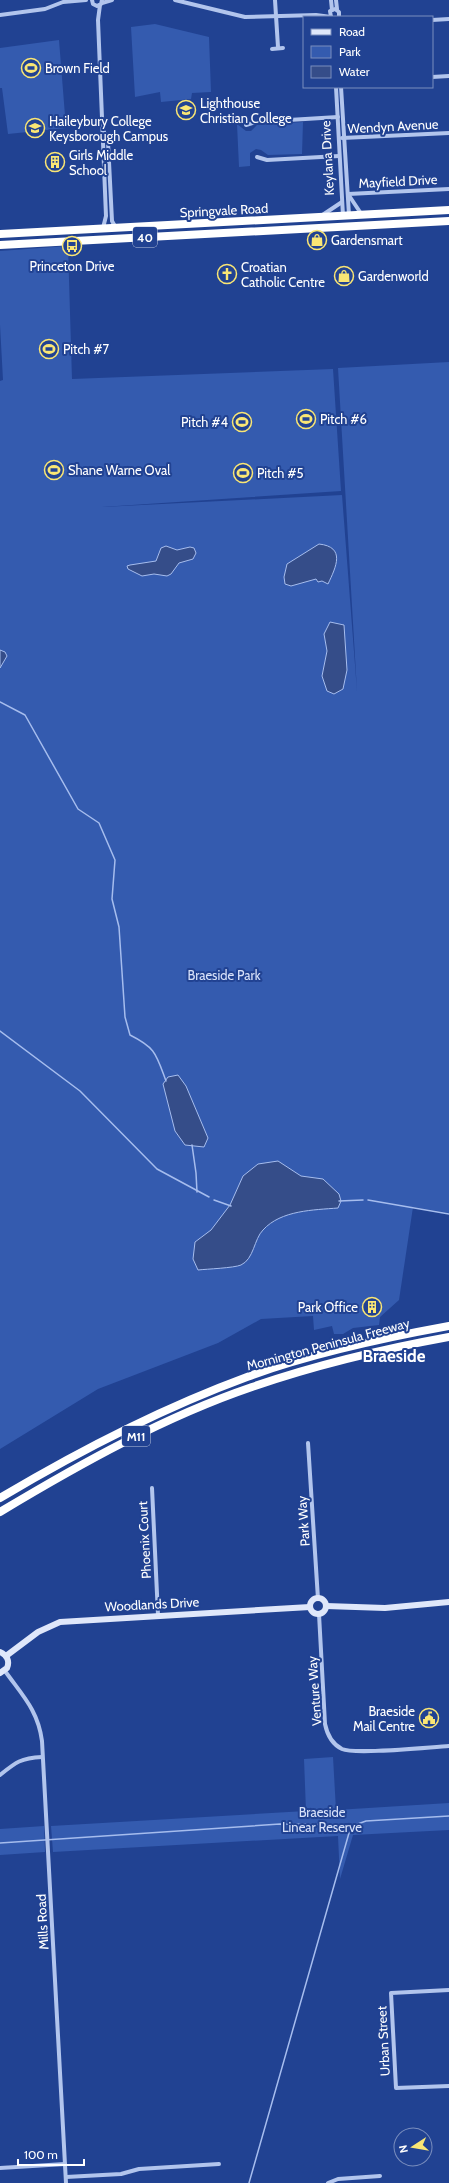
<svg xmlns="http://www.w3.org/2000/svg" width="449" height="2183" font-family="Cabin,sans-serif">
	<style>
		.green { fill: #345baf }
		.water { fill: #354d89; stroke: #a6bdee }
		.lines { fill: none; stroke-linecap: round; stroke-linejoin: round }
		.stream { stroke: #a6bdee; stroke-width: 1.5 }
		.street { stroke: #b2c5ed; stroke-width: 4 }
		.secondary { stroke: #dfe7fa; stroke-width: 6 }
		.highway { stroke: #fff; stroke-width: 8 }
		.labels { text-anchor: middle; dominant-baseline: central; stroke-width: 4; stroke-linejoin: round; paint-order: stroke }
		.shield { fill: #214292; stroke: #bcc6de; stroke-width: 1 }
		.shield-label { font-size: 12px; font-weight: bold; fill: #fff }
		.poi-label { font-size: 13px; fill: #fff; stroke: #214292; text-anchor: start }
		.street-label { font-size: 13px; fill: #fff; stroke: #214292 }
		.park-label { font-size: 13px; fill: #d8e2fa; stroke: #214292 }
		.district-label { font-size: 17px; font-weight: bold; fill: #fff; stroke: #214292 }
	</style>
	<rect width="100%" height="100%" fill="#214292"/>
	<g class="green">
		<path d="M155 24 209 37 211 92 192 93 191 99 161 102 160 92 135 97 131 27Z"/>
		<path d="M59 40 66 128 8 134 2 88H0V48Z"/>
		<path d="M303 122 302 154 268 155 261 150 256 149 250 153V166L239 167 237 124 246 131H251L257 125Z"/>
		<path d="M68 246 72 379 333 369 341 491 102 507 342 495 357 691 338 368 449 362V1213L413 1207 399 1300 380 1317 379 1325 353 1328 343 1334H334L332 1326 314 1330 313 1316 261 1319 218 1343 98 1389 0 1449V381L3 380 0 325V251Z"/>
		<path d="M333 1757 336 1810 449 1803V1830L353 1835 340 1879 338 1836 53 1852 51 1826 306 1811 304 1759Z"/>
		<path d="M44 1826 45 1852 0 1855V1829Z"/>
	</g>
	<g class="water">
		<path d="M319 544C346 547 336 567 328 584L322 581 318 582 316 579 291 586 285 584 284 577 287 564Z"/>
		<path d="M166 546 177 550 190 547 194 548 196 553 193 559 179 563 171 574 167 576 154 574 142 576 128 569 127 566 130 565 156 561 161 548Z"/>
		<path d="M330 622 344 625 347 670 343 689 334 694 327 691 322 676 327 651 324 634Z"/>
		<path d="M0 650 5 652 7 656 0 668Z"/>
		<path d="M178 1075 186 1086 208 1138 204 1147 185 1145 175 1131 163 1084 168 1077Z"/>
		<path d="M278 1161 301 1176 323 1179 339 1194 341 1201 338 1208C314 1210 281 1210 263 1230 254 1239 254 1259 241 1265 234 1268 207 1269 198 1270L193 1259 195 1242 211 1230 230 1205 243 1176 258 1164Z"/>
	</g>
	<g class="lines">
		<g class="stream">
			<path d="M0 702 25 715 78 809 99 823 115 860 112 899 119 927 125 1017 130 1035C156 1048 156 1054 166 1081"/>
			<path d="M0 1031 80 1091 157 1169 209 1197"/>
			<path d="M192 1145 196 1173 197 1192"/>
			<path d="M214 1200 231 1206"/>
			<path d="M368 1200 449 1214"/>
			<path d="M339 1201 363 1200"/>
			<path d="M0 1843 280 1824 355 1825"/>
			<path d="M249 2183 349 1833 355 1825 366 1821 449 1816"/>
		</g>
		<g class="street">
			<path d="M92 0 93 4 97 6 101 4 102 0"/>
			<path d="M175 0 245 17 316 15 331 17"/>
			<path d="M275 0 278 47"/>
			<path d="M331 0 332 10"/>
			<path d="M336 0 337 9"/>
			<path d="M102 3 112 0"/>
			<path d="M100 5 98 20 106 216 103 228"/>
			<path d="M0 15 45 9 63 2 86 0"/>
			<path d="M331 17 330 11 335 9 339 12V17"/>
			<path d="M432 20 449 19"/>
			<path d="M272 49 283 48"/>
			<path d="M432 77 449 76"/>
			<path d="M336 87 343 216"/>
			<path d="M341 87 349 215"/>
			<path d="M246 125 256 122 338 117"/>
			<path d="M104 132 108 142 112 221 116 228"/>
			<path d="M342 138 449 133"/>
			<path d="M257 157 267 160 339 156"/>
			<path d="M348 194 449 189"/>
			<path d="M348 194 362 215"/>
			<path d="M321 216 342 202"/>
			<path d="M308 1443 318 1599"/>
			<path d="M152 1488 158 1615"/>
			<path d="M319 1614 325 1724C327 1734 332 1744 342 1749 355 1755 430 1747 449 1746"/>
			<path d="M5 1671C22 1695 38 1710 42 1741L66 2183"/>
			<path d="M0 1775C16 1762 21 1758 42 1757"/>
			<path d="M449 1990 391 1993 396 2088 449 2086"/>
			<path d="M0 2168 65 2164"/>
			<path d="M66 2177 121 2174 139 2169 219 2164"/>
			<path d="M328 2183 338 2179 380 2176"/>
		</g>
		<g class="secondary">
			<circle cx="318" cy="1606" r="8"/>
			<path d="M326 1606 385 1608 449 1602"/>
			<path d="M0 1652C7 1655 10 1661 7 1668L0 1673"/>
			<path d="M6 1656 38 1632 60 1622 310 1607"/>
		</g>
		<g class="highway">
			<path d="M0 234 449 210"/>
			<path d="M0 245 449 221"/>
			<path d="M0 1498C79 1451 160 1409 247 1377 309 1354 383 1338 449 1326"/>
			<path d="M0 1512C80 1464 164 1417 252 1387 316 1365 383 1349 449 1337"/>
		</g>
	</g>
	<defs>
		<g id="stadium-ring" transform="scale(1)"><circle r="9.5" fill="#214292" stroke="#fae674" stroke-width="1.5"/><path d="M0-5a6.5 5 0 1 0 0 10a6.5 5 0 1 0 0-10ZM-3.5-1.8h7v3.6h-7Z" fill="#fae674"/></g>
		<g id="school-ring" transform="scale(1)"><circle r="9.5" fill="#214292" stroke="#fae674" stroke-width="1.5"/><path d="M0-5L7-2L0 1L-7-2ZM-4 1L0 2.5L4 1V4Q0 6-4 4Z" fill="#fae674"/></g>
		<g id="building-ring" transform="scale(1)"><circle r="9.5" fill="#214292" stroke="#fae674" stroke-width="1.5"/><path d="M-4-6H4V6H1V3H-1V6H-4ZM-2.5-4.3h1.7v1.8h-1.7ZM.8-4.3h1.7v1.8H.8ZM-2.5-1h1.7V.8h-1.7ZM.8-1h1.7V.8H.8Z" fill="#fae674"/></g>
		<g id="shop-ring" transform="scale(1)"><circle r="9.5" fill="#214292" stroke="#fae674" stroke-width="1.5"/><path d="M-5-2.5h2.3a2.7 3.5 0 0 1 5.4 0H5L5.5 6h-11ZM-1.5-2.5h3a1.5 2.3 0 0 0-3 0Z" fill="#fae674"/></g>
		<g id="bus-ring" transform="scale(1)"><circle r="9.5" fill="#214292" stroke="#fae674" stroke-width="1.5"/><path d="M-5-6H5V4H4V6H2V4H-2V6H-4V4H-5ZM-3.5-4V0h7V-4ZM-3.5 1.2v1.5H-2V1.2ZM2 1.2v1.5H3.5V1.2Z" fill="#fae674"/></g>
		<g id="church-ring" transform="scale(1)"><circle r="9.5" fill="#214292" stroke="#fae674" stroke-width="1.5"/><path d="M-1.2-6h2.4v3.5h3.3v2.4h-3.3V6h-2.4V-.1h-3.3v-2.4h3.3Z" fill="#fae674"/></g>
		<g id="civic-ring" transform="scale(1)"><circle r="9.5" fill="#214292" stroke="#fae674" stroke-width="1.5"/><path d="M-.6-6.5H3V-4.5H.6V-3L4-1V1h2V6H-6V1h2V-1L-.6-3ZM-1.2 2.5V6h2.4V2.5Z" fill="#fae674"/></g>
	</defs>
	<g fill-rule="evenodd">
		<use href="#stadium-ring" x="31" y="68"/>
		<use href="#school-ring" x="186" y="110"/>
		<use href="#school-ring" x="35" y="128"/>
		<use href="#building-ring" x="55" y="162"/>
		<use href="#shop-ring" x="317" y="240"/>
		<use href="#bus-ring" x="72" y="246"/>
		<use href="#church-ring" x="227" y="274"/>
		<use href="#shop-ring" x="344" y="276"/>
		<use href="#stadium-ring" x="49" y="349"/>
		<use href="#stadium-ring" x="306" y="419"/>
		<use href="#stadium-ring" x="242" y="422"/>
		<use href="#stadium-ring" x="54" y="470"/>
		<use href="#stadium-ring" x="243" y="473"/>
		<use href="#building-ring" x="372" y="1307"/>
		<use href="#civic-ring" x="429" y="1718"/>
	</g>
	<g class="labels">
		<g class="shield">
			<rect x="133" y="227" width="24" height="20" rx="3"/>
			<rect x="122" y="1426" width="28" height="20" rx="3"/>
		</g>
		<g class="shield-label">
			<text x="145" y="237">40</text>
			<text x="136" y="1436">M11</text>
		</g>
		<g class="poi-label">
			<text x="45" y="68">Brown Field</text>
			<text x="200" y="103">Lighthouse<tspan x="200" dy="15">Christian College</tspan></text>
			<text x="49" y="121">Haileybury College<tspan x="49" dy="15">Keysborough Campus</tspan></text>
			<text x="69" y="155">Girls Middle<tspan x="69" dy="15">School</tspan></text>
			<text x="331" y="240">Gardensmart</text>
			<text x="72" y="266" text-anchor="middle">Princeton Drive</text>
			<text x="241" y="267">Croatian<tspan x="241" dy="15">Catholic Centre</tspan></text>
			<text x="358" y="276">Gardenworld</text>
			<text x="63" y="349">Pitch #7</text>
			<text x="320" y="419">Pitch #6</text>
			<text x="228" y="422" text-anchor="end">Pitch #4</text>
			<text x="68" y="470">Shane Warne Oval</text>
			<text x="257" y="473">Pitch #5</text>
			<text x="358" y="1307" text-anchor="end">Park Office</text>
			<text x="415" y="1711" text-anchor="end">Braeside<tspan x="415" dy="15">Mail Centre</tspan></text>
		</g>
		<g class="street-label">
			<text transform="translate(393 126) rotate(-3)">Wendyn Avenue</text>
			<text transform="translate(327 158) rotate(-93)">Keylana Drive</text>
			<text transform="translate(398 181) rotate(-3)">Mayfield Drive</text>
			<text transform="translate(224 210) rotate(-3)">Springvale Road</text>
			<text transform="translate(328 1344) rotate(-15)">Mornington Peninsula Freeway</text>
			<text transform="translate(303 1521) rotate(-94)">Park Way</text>
			<text transform="translate(144 1540) rotate(-93)">Phoenix Court</text>
			<text transform="translate(152 1604) rotate(-3)">Woodlands Drive</text>
			<text transform="translate(314 1691) rotate(-94)">Venture Way</text>
			<text transform="translate(42 1922) rotate(-93)">Mills Road</text>
			<text transform="translate(383 2041) rotate(-93)">Urban Street</text>
		</g>
		<g class="park-label">
			<text x="224" y="975">Braeside Park</text>
			<text x="322" y="1812">Braeside<tspan x="322" dy="15">Linear Reserve</tspan></text>
		</g>
		<g class="district-label">
			<text x="394" y="1356">Braeside</text>
		</g>
	</g>
	<rect x="303" y="16" width="130" height="72" fill="#214292" stroke="#7a8ebe"/>
	<rect x="311" y="29" width="20" height="6" fill="#dfe7fa" stroke="#7a8ebe"/>
	<text x="339" y="36" font-size="12" fill="#ffffff">Road</text>
	<rect x="311" y="46" width="20" height="12" fill="#345baf" stroke="#7a8ebe"/>
	<text x="339" y="56" font-size="12" fill="#ffffff">Park</text>
	<rect x="311" y="66" width="20" height="12" fill="#354d89" stroke="#7a8ebe"/>
	<text x="339" y="76" font-size="12" fill="#ffffff">Water</text>
	<g transform="translate(413 2147) rotate(258)"><circle r="19" fill="#214292" stroke="#7a8ebe"/>
	<path d="M0-3L7 15L0 10L-7 15Z" fill="#fae674"/>
	<text y="-6" font-size="11" font-weight="bold" text-anchor="middle" fill="#ffffff">N</text>
	</g>
	<path d="M18 2159v6h66v-6" fill="none" stroke="#ffffff" stroke-width="2"/>
	<text x="24" y="2159" font-size="12" fill="#ffffff" stroke="#214292" stroke-width="3" paint-order="stroke">100 m</text>
</svg>
